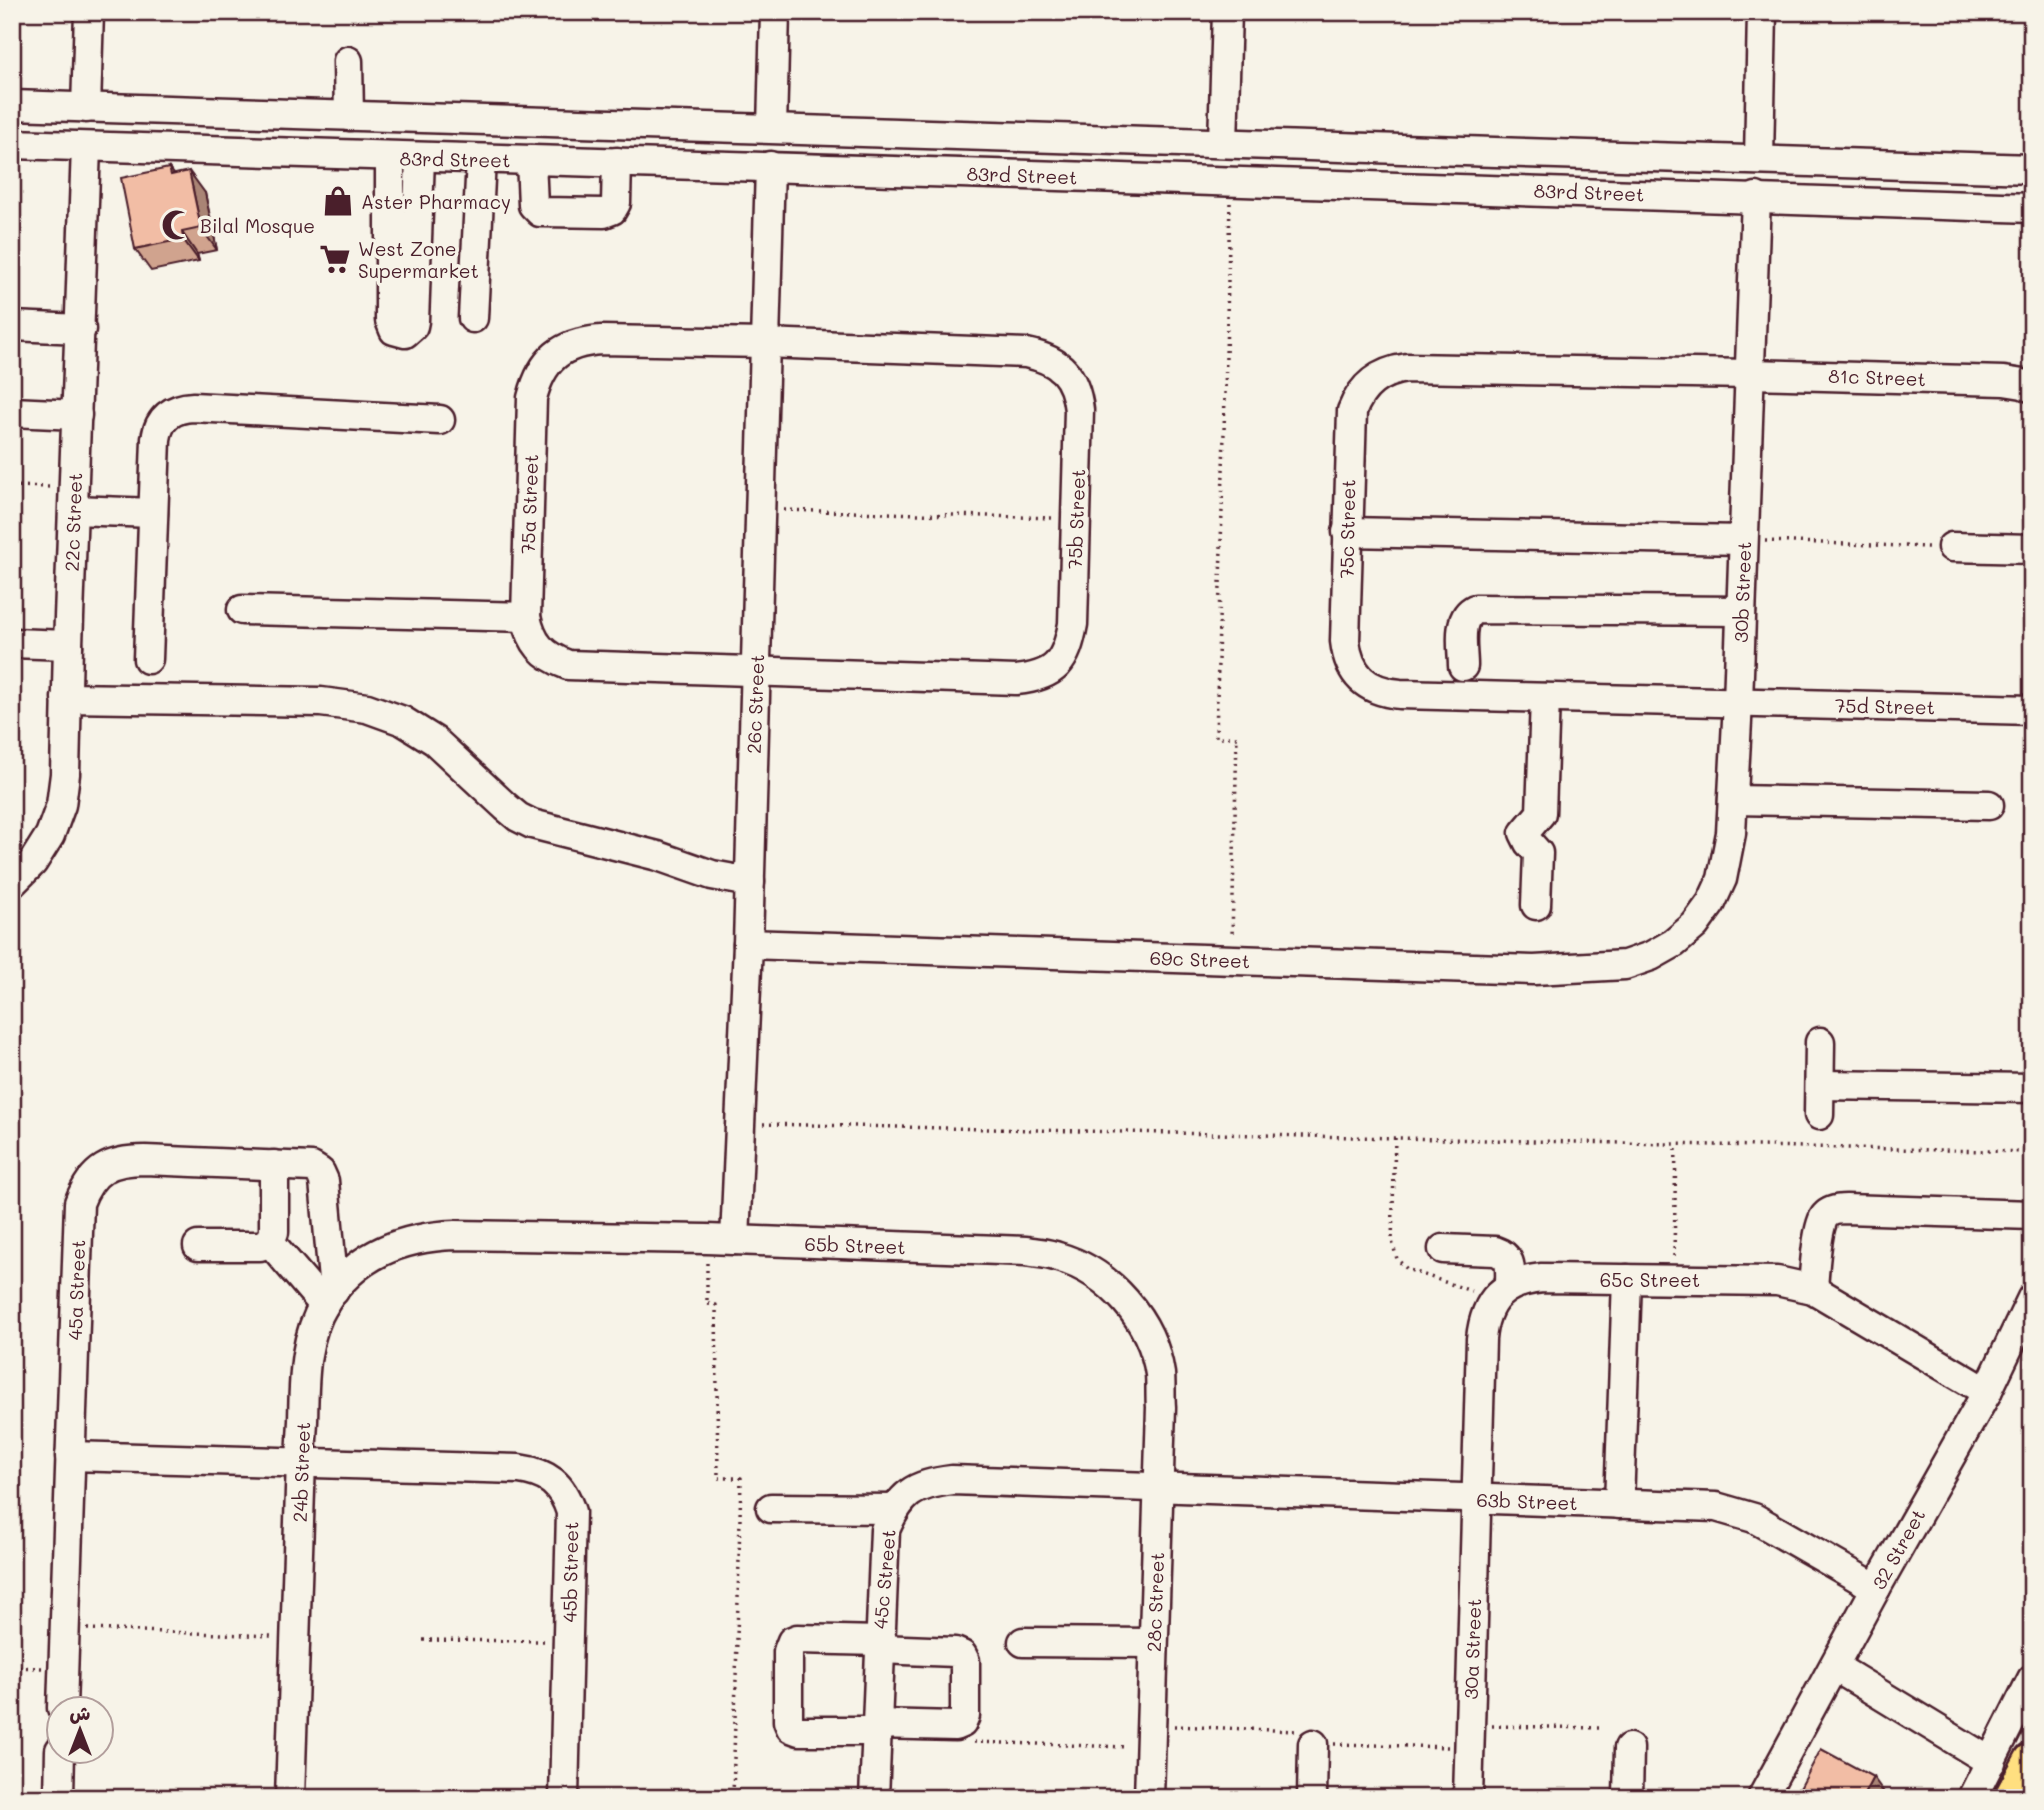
<svg xmlns="http://www.w3.org/2000/svg" width="2044" height="1810" font-family="Mali,'Playpen Sans Arabic',sans-serif">
	<style>
		.lines { fill: none; stroke-linecap: round; stroke-linejoin: round }
		.minor-casing { stroke: #4a1f2b; stroke-width: 33 }
		.major-casing { stroke: #4a1f2b; stroke-width: 40 }
		.path { stroke: #4a1f2b; stroke-width: 3.5; stroke-dasharray: 2 5; stroke-linecap: butt }
		.minor { stroke: #f7f3e8; stroke-width: 28 }
		.major { stroke: #ffdf80; stroke-width: 35 }
		.wall { fill: #d0a38e; stroke: #4a1f2b; stroke-width: 2 }
		.shaded-wall { fill: #a98474; stroke: #4a1f2b; stroke-width: 2 }
		.building { fill: #f2bda5; stroke: #4a1f2b; stroke-width: 2 }
		.labels { text-anchor: middle; dominant-baseline: central; stroke-width: 7; stroke-linejoin: round; paint-order: stroke }
		.street-label { font-size: 19px; fill: #4a1f2b; stroke: #f7f3e8 }
		.poi-label { font-size: 19px; fill: #4a1f2b; stroke: #f7f3e8; text-anchor: start }
	</style>
	<rect width="100%" height="100%" fill="#f7f3e8"/>
	<filter id="ink" filterUnits="userSpaceOnUse"><feTurbulence type="fractalNoise" baseFrequency=".0143" numOctaves="2"/><feDisplacementMap in="SourceGraphic" scale="14" xChannelSelector="R" yChannelSelector="G"/><feConvolveMatrix kernelMatrix="1 2 1 2 8 2 1 2 1" color-interpolation-filters="sRGB"/></filter>
	<g filter="url(#ink)">
		<g class="lines">
			<g class="minor-casing">
				<g id="minor">
					<path d="M348 61 349 116"/>
					<path d="M12 105 2032 169"/>
					<path d="M86 108 89 12"/>
					<path d="M772 128 775 12"/>
					<path d="M1223 142 1227 12"/>
					<path d="M12 144C685 167 1359 182 2032 208"/>
					<path d="M390 157V320L394 330 405 333 413 326 414 321 420 158"/>
					<path d="M1759 159 1762 12"/>
					<path d="M531 160 533 205 540 212H544L604 213 612 210 616 203 617 162"/>
					<path d="M473 318 481 159"/>
					<path d="M12 326 81 329"/>
					<path d="M601 340 765 343 1026 353C1060 360 1075 375 1079 410L1073 624C1066 662 1056 676 1016 680L568 665C542 655 532 644 526 617L532 398C542 359 561 343 601 340Z"/>
					<path d="M2032 388 2023 384 2004 381 1750 374 1407 368C1379 372 1362 385 1352 411L1345 641C1349 675 1366 691 1400 694L2032 710"/>
					<path d="M12 412 77 415"/>
					<path d="M74 510 153 513"/>
					<path d="M1347 532 1743 540"/>
					<path d="M1952 547 2032 549"/>
					<path d="M242 610 526 617"/>
					<path d="M12 643 68 645"/>
					<path d="M148 659 156 439C159 418 172 408 193 407L440 420"/>
					<path d="M1463 666C1463 648 1456 618 1475 609L1741 611"/>
					<path d="M66 698 321 702 367 708 403 721 435 741 506 807 518 817 532 824 658 856 712 875 750 882"/>
					<path d="M1733 800 1989 805"/>
					<path d="M12 883 33 862 50 835 61 805 65 774 68 645 86 147"/>
					<path d="M1536 905 1538 853 1529 843 1524 833 1541 813 1545 698"/>
					<path d="M748 944 1534 970 1625 965 1651 956 1674 943 1695 925 1711 903 1722 879 1731 833 1738 702 1756 197"/>
					<path d="M1820 1085 2032 1088"/>
					<path d="M1819 1115 1820 1042"/>
					<path d="M735 1240 748 944 770 166"/>
					<path d="M270 1242 324 1305"/>
					<path d="M198 1246H260L270 1242 274 1232V1165"/>
					<path d="M1443 1249 1495 1251C1513 1257 1510 1269 1510 1285"/>
					<path d="M1813 1289C1814 1275 1817 1224 1825 1216 1830 1210 1838 1209 1846 1209L2032 1215"/>
					<path d="M70 1456 519 1469C548 1473 562 1484 571 1512L564 1798"/>
					<path d="M1619 1504 1627 1279"/>
					<path d="M771 1508 894 1509"/>
					<path d="M1023 1642 1153 1643"/>
					<path d="M1835 1667 1991 1762"/>
					<path d="M62 1708 79 1203C92 1169 110 1160 145 1160L312 1167 320 1172 324 1181 334 1291"/>
					<path d="M877 1724 955 1726 962 1723 965 1716V1661L962 1655 955 1652 879 1649"/>
					<path d="M876 1731H799L791 1728 788 1721V1651L792 1641 797 1639 880 1641"/>
					<path d="M59 1798 60 1750"/>
					<path d="M290 1798C293 1706 296 1614 299 1522 300 1488 301 1455 303 1421 304 1380 303 1339 325 1303 355 1255 401 1237 455 1235L707 1239 1026 1251C1036 1253 1048 1253 1058 1257 1110 1272 1152 1320 1160 1374 1161 1385 1160 1396 1161 1407L1149 1798"/>
					<path d="M874 1798 885 1530C901 1493 913 1485 952 1480L1716 1507 1754 1518 1876 1588"/>
					<path d="M1312 1798 1313 1744"/>
					<path d="M1468 1798 1481 1339C1485 1299 1503 1282 1542 1278L1777 1281 1813 1289 1835 1302 1987 1392"/>
					<path d="M1628 1798 1629 1748"/>
					<path d="M1762 1798 1876 1588 1987 1392 2032 1298"/>
					<path d="M1972 1798 2032 1679"/>
				</g>
			</g>
			<g class="major-casing">
				<path id="major" d="M2012 1798 2032 1761"/>
			</g>
			<g class="path">
				<path d="M1230 203 1216 737H1237L1232 937"/>
				<path d="M12 486 52 487"/>
				<path d="M784 510 1053 518"/>
				<path d="M1765 541 1929 547"/>
				<path d="M763 1124 2032 1152"/>
				<path d="M1395 1138 1392 1241 1397 1259 1407 1269 1471 1291"/>
				<path d="M1674 1256 1676 1144"/>
				<path d="M707 1263V1304L716 1305 718 1478H741L733 1798"/>
				<path d="M87 1629 272 1636"/>
				<path d="M423 1640 547 1641"/>
				<path d="M12 1667 42 1668"/>
				<path d="M1174 1726 1296 1731"/>
				<path d="M1492 1726 1602 1728"/>
				<path d="M974 1742 1127 1747"/>
				<path d="M1334 1744 1449 1747"/>
			</g>
			<use href="#minor" class="minor"/>
			<use href="#major" class="major"/>
		</g>
		<path class="wall" d="M169 168 174 174 205 193 217 250 197 254 199 261 151 271 135 249Z"/>
		<g class="shaded-wall">
			<path d="M189 171 205 193 217 250 201 228Z"/>
			<path d="M182 232 197 254 199 261 183 239Z"/>
			<path d="M1873 1777 1888 1798H1862Z"/>
		</g>
		<g class="building">
			<path d="M169 168 171 175 189 171 201 228 182 232 183 239 135 249 121 178Z"/>
			<path d="M1821 1749 1873 1777 1862 1798H1795Z"/>
		</g>
	</g>
	<defs>
		<g id="shop-bare" transform="scale(2.415)"><path d="M-5-2.5h2.3a2.7 3.5 0 0 1 5.4 0H5L5.5 6h-11ZM-1.5-2.5h3a1.5 2.3 0 0 0-3 0Z" fill="#4a1f2b" stroke="#f7f3e8" stroke-width="2.5" paint-order="stroke"/></g>
		<g id="mosque-bare" transform="scale(2.415)"><path d="M3.5-4.9A6 6 0 1 0 3.5 4.9A5 5 0 1 1 3.5-4.9Z" fill="#4a1f2b" stroke="#f7f3e8" stroke-width="2.5" paint-order="stroke"/></g>
		<g id="supermarket-bare" transform="scale(2.415)"><path d="M-6-5.5h2.5l.6 2H6L4.5 2H-2.5L-4.4-4H-6ZM-1.5 3.2a1.3 1.3 0 1 0 .1 0ZM3 3.2a1.3 1.3 0 1 0 .1 0Z" fill="#4a1f2b" stroke="#f7f3e8" stroke-width="2.5" paint-order="stroke"/></g>
	</defs>
	<g fill-rule="evenodd">
		<use href="#shop-bare" x="338" y="201"/>
		<use href="#mosque-bare" x="177" y="225"/>
		<use href="#supermarket-bare" x="335" y="259"/>
	</g>
	<g class="labels">
		<g class="street-label">
			<text transform="translate(455 159) rotate(1)">83rd Street</text>
			<text transform="translate(1022 175) rotate(2)">83rd Street</text>
			<text transform="translate(1589 192) rotate(2)">83rd Street</text>
			<text transform="translate(1877 377) rotate(2)">81c Street</text>
			<text transform="translate(529 504) rotate(-88)">75a Street</text>
			<text transform="translate(1076 519) rotate(-88)">75b Street</text>
			<text transform="translate(73 522) rotate(-88)">22c Street</text>
			<text transform="translate(1347 529) rotate(-89)">75c Street</text>
			<text transform="translate(1742 592) rotate(-88)">30b Street</text>
			<text transform="translate(755 704) rotate(-88)">26c Street</text>
			<text transform="translate(1885 706) rotate(1)">75d Street</text>
			<text transform="translate(1200 959) rotate(2)">69c Street</text>
			<text transform="translate(855 1245) rotate(2)">65b Street</text>
			<text x="1650" y="1279">65c Street</text>
			<text transform="translate(76 1290) rotate(-88)">45a Street</text>
			<text transform="translate(301 1472) rotate(-88)">24b Street</text>
			<text transform="translate(1527 1501) rotate(2)">63b Street</text>
			<text transform="translate(1898 1549) rotate(-61)">32 Street</text>
			<text transform="translate(570 1572) rotate(-89)">45b Street</text>
			<text transform="translate(884 1579) rotate(-85)">45c Street</text>
			<text transform="translate(1155 1602) rotate(-88)">28c Street</text>
			<text transform="translate(1472 1649) rotate(-88)">30a Street</text>
		</g>
		<g class="poi-label">
			<text x="361" y="201">Aster Pharmacy</text>
			<text x="200" y="225">Bilal Mosque</text>
			<text x="358" y="248">West Zone<tspan x="358" dy="22">Supermarket</tspan></text>
		</g>
	</g>
	<rect width="2044" height="1810" fill="none" stroke="#f7f3e8" stroke-width="42"/>
	<rect x="21" y="21" width="2002" height="1768" fill="none" stroke="#4a1f2b" stroke-width="2.5" filter="url(#ink)"/>
	<g transform="translate(80 1730)"><circle r="33" fill="#f7f3e8" stroke="#b29e9c" stroke-width="2"/>
	<path d="M0-5L12 26L0 18L-12 26Z" fill="#4a1f2b"/>
	<text y="-10" font-size="19" font-weight="bold" text-anchor="middle" fill="#4a1f2b">ش</text>
	</g>
</svg>
